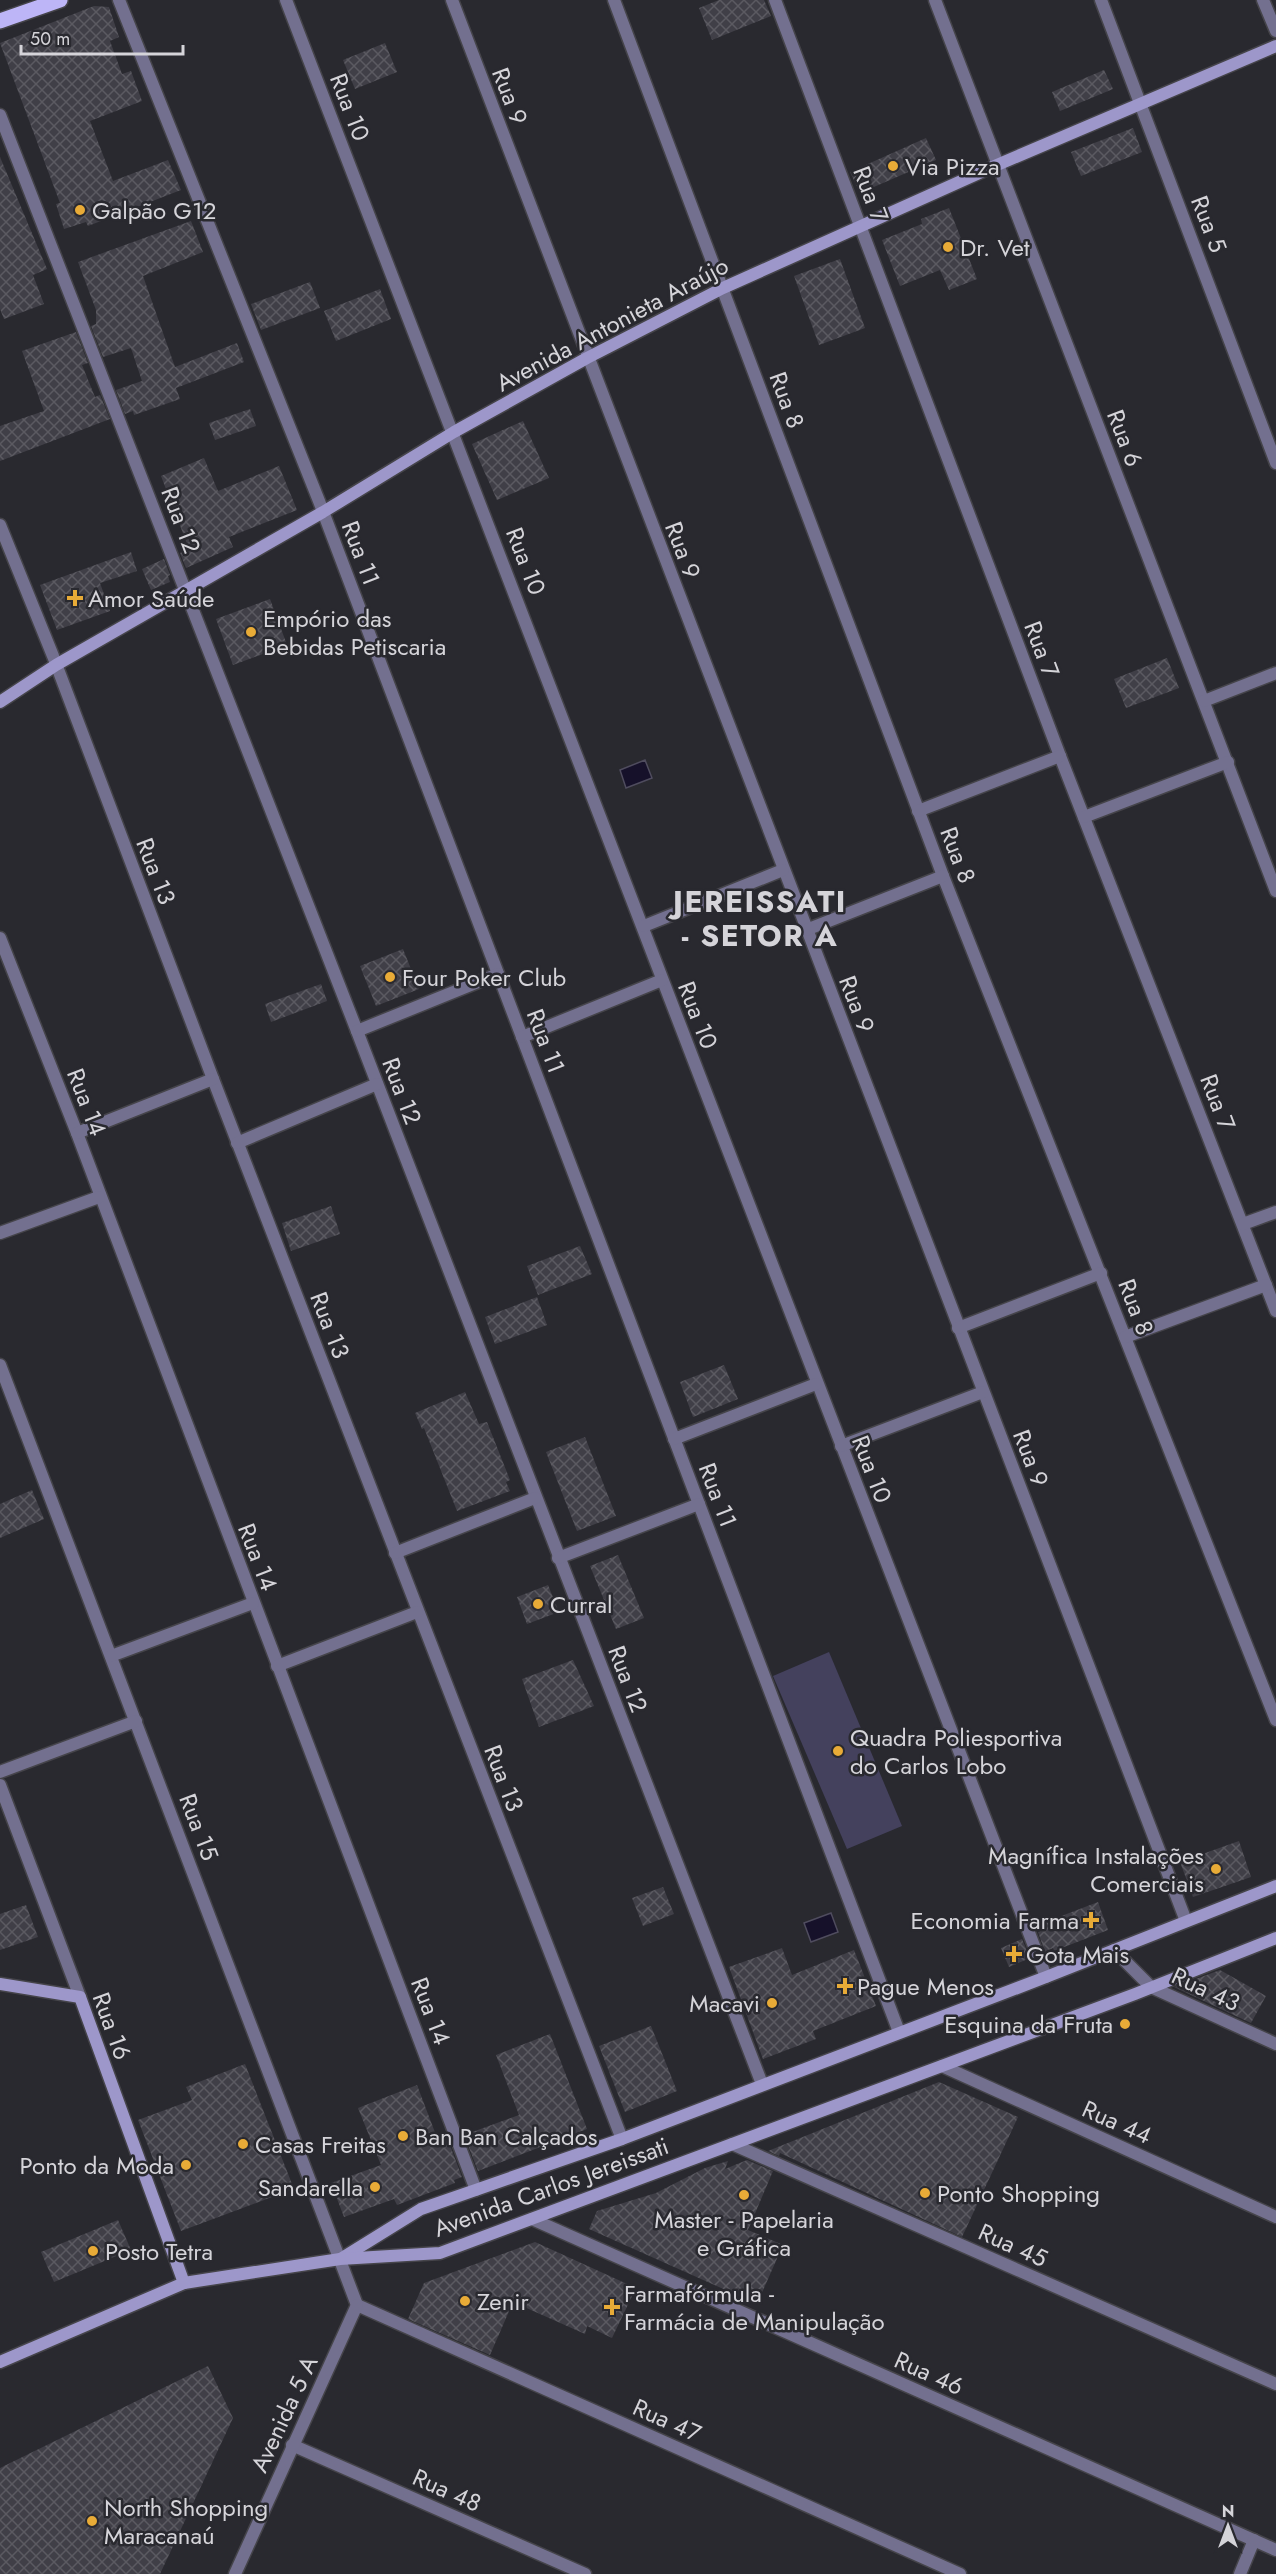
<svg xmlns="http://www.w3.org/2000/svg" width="1276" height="2574" font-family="Jost,sans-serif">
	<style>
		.green { fill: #44415d }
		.water { fill: #16112a; stroke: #4f4c5e; stroke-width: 1.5 }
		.building { fill: url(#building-cross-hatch) }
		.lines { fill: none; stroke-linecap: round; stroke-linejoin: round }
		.street-casing { stroke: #45444a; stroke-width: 15 }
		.secondary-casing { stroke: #45444a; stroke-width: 15 }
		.primary-casing { stroke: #45444a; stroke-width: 18 }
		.street { stroke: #73708f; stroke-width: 12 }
		.secondary { stroke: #9d97ca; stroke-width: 12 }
		.primary { stroke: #bdb5f7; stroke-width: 15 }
		.poi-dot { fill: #e8ab37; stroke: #29292f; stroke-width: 2 }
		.labels { text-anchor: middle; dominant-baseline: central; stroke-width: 5; stroke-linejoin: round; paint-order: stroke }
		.street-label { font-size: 24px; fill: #d5d4d9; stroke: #29292f }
		.poi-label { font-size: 24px; fill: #d5d4d9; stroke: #29292f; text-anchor: start }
		.district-label { font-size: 30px; font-weight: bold; letter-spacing: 1.5px; fill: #d5d4d9; stroke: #29292f }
	</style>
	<defs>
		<pattern id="building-cross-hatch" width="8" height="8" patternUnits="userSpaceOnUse" patternTransform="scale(1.5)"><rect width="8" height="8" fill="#403f47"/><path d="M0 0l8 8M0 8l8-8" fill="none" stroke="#5b5a61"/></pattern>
	</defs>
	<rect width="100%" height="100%" fill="#29292f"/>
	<path class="green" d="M829 1652 902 1826 847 1849 773 1676Z"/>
	<g class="water">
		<path d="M645 760 652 778 626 788 620 770Z"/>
		<path d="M831 1913 838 1932 811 1942 804 1923Z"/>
	</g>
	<g class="building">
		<path d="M719 0H764L771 16 712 40 699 8Z"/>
		<path d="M94 6 109 7 119 37 110 41 122 74 131 71 142 101 90 121 113 181 168 160 181 190 88 226 86 222 64 229 56 204 60 203 0 43Z"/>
		<path d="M385 43 397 72 355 89 343 60Z"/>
		<path d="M1104 70 1113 89 1060 111 1052 92Z"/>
		<path d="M1133 128 1142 152 1081 176 1071 152Z"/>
		<path d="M926 138 936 160 860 193 850 172Z"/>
		<path d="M0 157 47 269 33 275 44 304 4 319 0 309Z"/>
		<path d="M949 208 977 279 949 290 940 270 900 286 882 240 922 224 921 219Z"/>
		<path d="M191 221 203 252 143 276 175 367 237 343 244 362 176 388 180 399 134 415 133 411 125 414 116 390 142 381 131 348 103 357 91 326 96 324V310L78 262Z"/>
		<path d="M840 259 865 328 819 345 794 276Z"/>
		<path d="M310 282 320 308 261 330 251 304Z"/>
		<path d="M380 289 391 319 336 341 324 311Z"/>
		<path d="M76 332 88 363 82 365 95 397 100 395 110 419 0 461V426L44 411 22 351Z"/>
		<path d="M250 409 256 426 215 440 209 423Z"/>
		<path d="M523 421 549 478 497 500 472 444Z"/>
		<path d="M204 458 218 491 279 466 297 510 229 537 233 547 186 568 180 553 189 549 161 476Z"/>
		<path d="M131 552 137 571 100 583 110 611 57 630 40 585Z"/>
		<path d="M164 559 170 575 168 576 170 582 151 590 142 569Z"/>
		<path d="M270 599 287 645 233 665 216 619Z"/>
		<path d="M1167 658 1179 688 1126 708 1114 679Z"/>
		<path d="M403 949 419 989 376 1006 360 966Z"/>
		<path d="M321 984 327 1001 271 1022 265 1004Z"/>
		<path d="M331 1206 340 1234 291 1251 282 1223Z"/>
		<path d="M580 1246 592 1274 538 1295 527 1266Z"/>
		<path d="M537 1297 547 1325 495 1344 485 1317Z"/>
		<path d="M724 1365 738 1399 693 1417 680 1382Z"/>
		<path d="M465 1392 479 1424 487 1422 510 1480 506 1482 510 1491 457 1511 424 1428 422 1429 415 1413Z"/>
		<path d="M585 1437 616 1516 577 1531 546 1452Z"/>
		<path d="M32 1490 44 1519 0 1538V1504Z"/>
		<path d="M618 1555 644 1618 616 1629 590 1566Z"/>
		<path d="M548 1585 559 1612 527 1624 517 1597Z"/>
		<path d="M573 1660 594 1706 539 1727 522 1679Z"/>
		<path d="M1239 1841 1251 1877 1193 1897 1180 1862Z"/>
		<path d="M663 1887 674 1914 643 1926 632 1898Z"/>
		<path d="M1098 1902 1108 1930 1054 1951 1053 1948 1045 1952 1038 1932 1045 1929 1043 1923Z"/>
		<path d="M26 1905 38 1937 0 1950V1914Z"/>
		<path d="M1022 1939 1030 1958 1009 1967 1001 1948Z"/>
		<path d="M782 1948 792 1975 854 1950 876 2006 813 2031 816 2039 763 2059 729 1967Z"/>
		<path d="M1220 1970 1266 1996 1251 2023 1174 1987Z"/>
		<path d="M651 2026 677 2091 625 2112 599 2046Z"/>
		<path d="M550 2034 587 2129 478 2171 464 2135 519 2115 496 2055Z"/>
		<path d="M245 2064 294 2189 181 2231 138 2120 192 2100 186 2087Z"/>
		<path d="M939 2082 1018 2117 962 2237 780 2153 779 2156 768 2151Z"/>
		<path d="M417 2085 439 2143 448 2140 462 2177 454 2180 455 2183 397 2205 394 2199 344 2217 331 2183 381 2165 358 2108Z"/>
		<path d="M747 2160 773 2171 748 2230 783 2245 757 2304 589 2229 597 2211 656 2193 705 2168 728 2161 725 2169Z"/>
		<path d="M118 2220 131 2250 54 2282 41 2252Z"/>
		<path d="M535 2242 636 2288 612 2338 587 2326 585 2334 513 2302 490 2355 408 2319 424 2283Z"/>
		<path d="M208 2366 233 2418 160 2574H0V2468Z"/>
	</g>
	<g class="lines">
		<g class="street-casing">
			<g id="street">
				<path d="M119 0 319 501 899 2032"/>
				<path d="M286 0 1046 1977"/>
				<path d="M452 0 1186 1921"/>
				<path d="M614 0 943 876 1276 1720"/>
				<path d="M775 0 1060 756 1276 1311"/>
				<path d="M935 0 1276 891"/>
				<path d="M1101 0 1276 463"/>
				<path d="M1263 0 1276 31"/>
				<path d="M0 115 357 1031 762 2084"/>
				<path d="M0 525 53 656 213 1079 622 2139"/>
				<path d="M1204 701 1276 673"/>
				<path d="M918 811 1060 756"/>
				<path d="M1084 817 1228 762"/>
				<path d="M644 926 783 870"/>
				<path d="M806 930 943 876"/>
				<path d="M0 938 77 1133 476 2190"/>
				<path d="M357 1031 498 974"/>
				<path d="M522 1037 662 980"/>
				<path d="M77 1133 213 1079"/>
				<path d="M237 1143 377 1084"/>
				<path d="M1243 1224 1276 1212"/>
				<path d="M0 1233 99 1197"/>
				<path d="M958 1328 1101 1273"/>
				<path d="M1125 1337 1266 1285"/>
				<path d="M0 1365 357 2305"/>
				<path d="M674 1439 816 1384"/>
				<path d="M841 1446 983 1392"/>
				<path d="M395 1553 535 1498"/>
				<path d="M558 1558 699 1504"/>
				<path d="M111 1656 253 1603"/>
				<path d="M277 1666 417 1612"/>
				<path d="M0 1772 136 1721"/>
				<path d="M0 1785 80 1997"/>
				<path d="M1114 1950 1151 1987 1276 2044"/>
				<path d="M942 2066 1276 2217"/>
				<path d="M732 2144 1276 2384"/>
				<path d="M532 2219 1276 2550"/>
				<path d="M357 2305 960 2574"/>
				<path d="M292 2445 585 2574"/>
				<path d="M235 2574 357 2305"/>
				<path d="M1240 2574 1254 2540"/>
			</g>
		</g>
		<g class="secondary-casing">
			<g id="secondary">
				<path d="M0 702 56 665 323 512 454 432 587 358 723 288 997 165 1276 46"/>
				<path d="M0 1984 80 1997 184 2283"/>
				<path d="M342 2258 421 2209 622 2139 1046 1977 1276 1886"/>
				<path d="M0 2362 184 2283 340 2259 440 2253 1135 1994 1276 1938"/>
			</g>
		</g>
		<g class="primary-casing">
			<path id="primary" d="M0 21 60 0"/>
		</g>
		<use href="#street" class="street"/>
		<use href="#secondary" class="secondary"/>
		<use href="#primary" class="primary"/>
	</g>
	<g class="poi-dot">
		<circle cx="893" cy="166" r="6"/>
		<circle cx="80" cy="210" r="6"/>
		<circle cx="948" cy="247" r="6"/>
		<path d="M72 589h6v6h6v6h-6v6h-6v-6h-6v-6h6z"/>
		<circle cx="251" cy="632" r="6"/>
		<circle cx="390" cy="977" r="6"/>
		<circle cx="538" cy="1604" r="6"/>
		<circle cx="838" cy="1751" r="6"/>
		<circle cx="1216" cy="1869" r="6"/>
		<path d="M1088 1911h6v6h6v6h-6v6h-6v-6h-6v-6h6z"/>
		<path d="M1011 1945h6v6h6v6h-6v6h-6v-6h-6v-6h6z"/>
		<path d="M842 1977h6v6h6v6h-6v6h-6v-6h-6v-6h6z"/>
		<circle cx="772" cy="2003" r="6"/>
		<circle cx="1125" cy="2024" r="6"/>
		<circle cx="403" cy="2136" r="6"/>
		<circle cx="243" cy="2144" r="6"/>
		<circle cx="186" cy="2165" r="6"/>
		<circle cx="375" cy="2187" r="6"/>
		<circle cx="925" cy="2193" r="6"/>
		<circle cx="744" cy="2195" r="6"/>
		<circle cx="93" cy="2251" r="6"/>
		<circle cx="465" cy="2301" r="6"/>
		<path d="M609 2298h6v6h6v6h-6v6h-6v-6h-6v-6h6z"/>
		<circle cx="92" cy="2521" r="6"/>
	</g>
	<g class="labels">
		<g class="street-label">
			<text transform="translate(510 96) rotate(69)">Rua 9</text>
			<text transform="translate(350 107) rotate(69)">Rua 10</text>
			<text transform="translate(871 194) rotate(69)">Rua 7</text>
			<text transform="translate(1209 224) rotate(69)">Rua 5</text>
			<text transform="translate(612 324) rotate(-28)">Avenida Antonieta Araújo</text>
			<text transform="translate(787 400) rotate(70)">Rua 8</text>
			<text transform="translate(1125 438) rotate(69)">Rua 6</text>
			<text transform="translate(181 520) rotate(69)">Rua 12</text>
			<text transform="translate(683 550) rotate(69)">Rua 9</text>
			<text transform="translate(361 553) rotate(69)">Rua 11</text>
			<text transform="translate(526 561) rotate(69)">Rua 10</text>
			<text transform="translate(1042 649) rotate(69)">Rua 7</text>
			<text transform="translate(958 855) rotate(69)">Rua 8</text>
			<text transform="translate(156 871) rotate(69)">Rua 13</text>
			<text transform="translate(857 1004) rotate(69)">Rua 9</text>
			<text transform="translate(698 1015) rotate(69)">Rua 10</text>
			<text transform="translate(546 1041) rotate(69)">Rua 11</text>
			<text transform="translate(402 1091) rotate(69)">Rua 12</text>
			<text transform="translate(87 1102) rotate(69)">Rua 14</text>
			<text transform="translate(1218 1102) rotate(69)">Rua 7</text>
			<text transform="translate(1136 1307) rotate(69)">Rua 8</text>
			<text transform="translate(330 1325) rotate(69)">Rua 13</text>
			<text transform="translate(1031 1458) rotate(69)">Rua 9</text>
			<text transform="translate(872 1469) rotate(69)">Rua 10</text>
			<text transform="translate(718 1495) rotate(69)">Rua 11</text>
			<text transform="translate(258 1557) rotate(69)">Rua 14</text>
			<text transform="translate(628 1679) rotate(69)">Rua 12</text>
			<text transform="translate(504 1778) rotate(69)">Rua 13</text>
			<text transform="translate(199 1827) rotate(69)">Rua 15</text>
			<text transform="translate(1206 1989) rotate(25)">Rua 43</text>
			<text transform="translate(431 2011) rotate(69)">Rua 14</text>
			<text transform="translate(112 2026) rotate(70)">Rua 16</text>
			<text transform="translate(1117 2122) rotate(24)">Rua 44</text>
			<text transform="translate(551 2187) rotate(-20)">Avenida Carlos Jereissati</text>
			<text transform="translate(1013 2245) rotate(24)">Rua 45</text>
			<text transform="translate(929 2373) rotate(24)">Rua 46</text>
			<text transform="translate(284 2414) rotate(-65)">Avenida 5 A</text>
			<text transform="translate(667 2420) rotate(24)">Rua 47</text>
			<text transform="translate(447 2490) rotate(24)">Rua 48</text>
		</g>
		<g class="poi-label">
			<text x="905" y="166">Via Pizza</text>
			<text x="92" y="210">Galpão G12</text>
			<text x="960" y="247">Dr. Vet</text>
			<text x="88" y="598">Amor Saúde</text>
			<text x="263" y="618">Empório das<tspan x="263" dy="28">Bebidas Petiscaria</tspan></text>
			<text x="402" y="977">Four Poker Club</text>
			<text x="550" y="1604">Curral</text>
			<text x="850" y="1737">Quadra Poliesportiva<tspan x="850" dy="28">do Carlos Lobo</tspan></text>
			<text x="1204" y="1855" text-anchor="end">Magnífica Instalações<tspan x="1204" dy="28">Comerciais</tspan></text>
			<text x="1079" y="1920" text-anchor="end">Economia Farma</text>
			<text x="1026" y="1954">Gota Mais</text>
			<text x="857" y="1986">Pague Menos</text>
			<text x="760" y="2003" text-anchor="end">Macavi</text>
			<text x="1113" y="2024" text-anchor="end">Esquina da Fruta</text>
			<text x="415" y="2136">Ban Ban Calçados</text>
			<text x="255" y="2144">Casas Freitas</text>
			<text x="174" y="2165" text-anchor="end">Ponto da Moda</text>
			<text x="363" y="2187" text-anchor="end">Sandarella</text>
			<text x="937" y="2193">Ponto Shopping</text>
			<text x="744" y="2219" text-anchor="middle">Master - Papelaria<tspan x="744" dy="28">e Gráfica</tspan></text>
			<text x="105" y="2251">Posto Tetra</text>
			<text x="624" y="2293">Farmafórmula -<tspan x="624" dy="28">Farmácia de Manipulação</tspan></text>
			<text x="477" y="2301">Zenir</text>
			<text x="104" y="2507">North Shopping<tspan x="104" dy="28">Maracanaú</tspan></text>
		</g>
		<g class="district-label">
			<text x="760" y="901">JEREISSATI<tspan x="760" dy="34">- SETOR A</tspan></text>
		</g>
	</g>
	<g transform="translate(1228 2526)" stroke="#29292f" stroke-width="4.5" paint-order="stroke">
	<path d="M0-4.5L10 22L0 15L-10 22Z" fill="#d5d4d9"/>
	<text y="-9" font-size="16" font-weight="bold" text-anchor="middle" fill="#d5d4d9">N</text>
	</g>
	<path d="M21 45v9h162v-9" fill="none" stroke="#d5d4d9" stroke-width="3"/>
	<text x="30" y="45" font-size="18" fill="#d5d4d9" stroke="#29292f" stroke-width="4.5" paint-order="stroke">50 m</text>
</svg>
